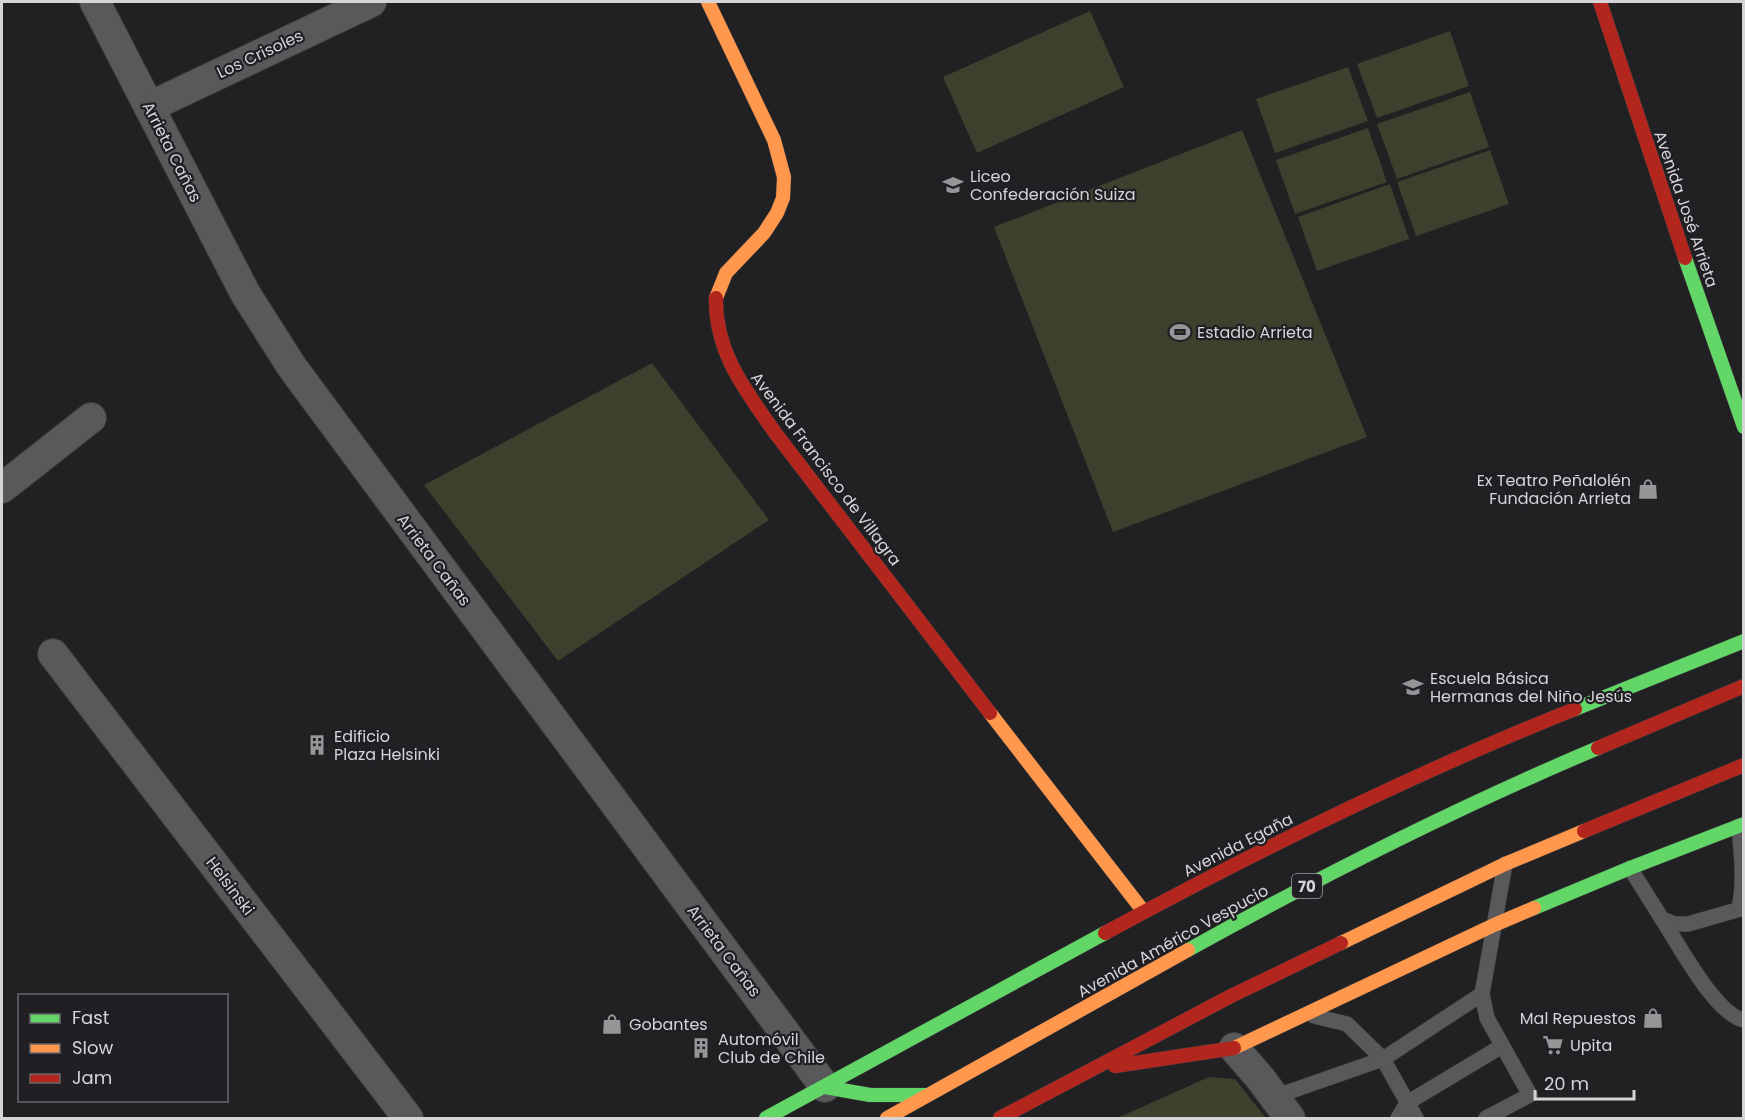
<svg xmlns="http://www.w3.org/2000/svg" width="1745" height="1120" font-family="Poppins,sans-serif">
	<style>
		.green { fill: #3e3f2d }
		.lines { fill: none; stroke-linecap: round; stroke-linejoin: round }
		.lane-casing { stroke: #3b3a3d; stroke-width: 16 }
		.street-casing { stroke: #3b3a3d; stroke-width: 32 }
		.fast-casing { stroke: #3b3a3d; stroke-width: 15 }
		.slow-casing { stroke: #3b3a3d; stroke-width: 15 }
		.jam-casing { stroke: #3b3a3d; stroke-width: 15 }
		.lane { stroke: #59585a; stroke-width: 15 }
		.street { stroke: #59585a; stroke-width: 30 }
		.fast { stroke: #63d668; stroke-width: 14 }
		.slow { stroke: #ff974d; stroke-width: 14 }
		.jam { stroke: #b3261e; stroke-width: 14 }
		.labels { text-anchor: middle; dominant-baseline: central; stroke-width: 4.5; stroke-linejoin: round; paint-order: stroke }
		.shield { fill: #211f23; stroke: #9f9ea1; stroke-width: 1.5 }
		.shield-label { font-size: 15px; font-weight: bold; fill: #d5d4d7 }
		.street-label { font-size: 16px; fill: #d5d4d7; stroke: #211f23 }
		.poi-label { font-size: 16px; fill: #d5d4d7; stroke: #211f23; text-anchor: start }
	</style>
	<rect width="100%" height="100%" fill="#212022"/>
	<g class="green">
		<path d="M1090 11 1124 87 977 153 943 77Z"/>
		<path d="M1450 31 1469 86 1377 118 1357 64Z"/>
		<path d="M1348 67 1368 121 1275 153 1256 99Z"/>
		<path d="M1470 92 1489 147 1397 179 1377 124Z"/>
		<path d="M1368 128 1387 182 1295 214 1276 160Z"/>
		<path d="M1242 130 1367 437 1113 532 994 227Z"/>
		<path d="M1490 150 1509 204 1416 236 1397 182Z"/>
		<path d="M1390 184 1409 239 1317 271 1298 217Z"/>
		<path d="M652 363 769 520 558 661 424 485Z"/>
		<path d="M1209 1077 1235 1079 1266 1118H1117Z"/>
	</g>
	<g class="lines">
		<g class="lane-casing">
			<g id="lane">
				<path d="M1630 868 1662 919 1675 924H1688L1744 908"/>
				<path d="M1739 908C1745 880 1741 854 1739 826"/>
				<path d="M1662 919C1678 944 1716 1015 1744 1020"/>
				<path d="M1314 1016 1347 1024 1383 1059 1416 1118"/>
				<path d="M1274 1097 1383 1059 1482 994"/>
				<path d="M1398 1118 1407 1103 1502 1046"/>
				<path d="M1486 1118 1530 1095 1487 1018 1482 994 1505 864"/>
			</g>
		</g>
		<g class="street-casing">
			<g id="street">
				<path d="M95 2 245 293 292 367 825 1087"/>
				<path d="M149 107 371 2"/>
				<path d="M2 488 91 418"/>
				<path d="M53 654 408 1118"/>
				<path d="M1234 1048 1260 1078 1290 1118"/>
			</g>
		</g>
		<g class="fast-casing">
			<g id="fast">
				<path d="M1685 258 1744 427"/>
				<path d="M1575 709 1744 641"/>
				<path d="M1534 908 1630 868 1744 824"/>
				<path d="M1188 950C1321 876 1458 807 1598 748"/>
				<path d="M825 1087 870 1095H925"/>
				<path d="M766 1118 1105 933"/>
			</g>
		</g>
		<g class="slow-casing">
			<g id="slow">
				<path d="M708 2 774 140 784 177 783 198 777 213 764 233 726 273 716 298"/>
				<path d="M990 713 1144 912"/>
				<path d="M1341 943 1505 864 1584 831"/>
				<path d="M1234 1048 1494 925 1534 908"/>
				<path d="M887 1118 1188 950"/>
			</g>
		</g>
		<g class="jam-casing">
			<g id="jam">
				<path d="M1600 2 1685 258"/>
				<path d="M716 298C715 353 746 391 776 434L990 713"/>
				<path d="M1598 748 1744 686"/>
				<path d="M1584 831 1744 765"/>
				<path d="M1105 933C1258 850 1414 773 1575 709"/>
				<path d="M1115 1066 1234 1048"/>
				<path d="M1000 1118 1231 996 1341 943"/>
			</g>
		</g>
		<use href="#lane" class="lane"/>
		<use href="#street" class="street"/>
		<use href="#fast" class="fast"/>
		<use href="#slow" class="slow"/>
		<use href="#jam" class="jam"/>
	</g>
	<defs>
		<g id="school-bare" transform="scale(1.62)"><path d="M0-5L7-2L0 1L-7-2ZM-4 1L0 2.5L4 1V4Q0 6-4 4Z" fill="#969598" stroke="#211f23" stroke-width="2.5" paint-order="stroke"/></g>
		<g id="stadium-bare" transform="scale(1.62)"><path d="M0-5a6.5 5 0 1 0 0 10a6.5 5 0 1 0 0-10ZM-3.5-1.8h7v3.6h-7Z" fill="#969598" stroke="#211f23" stroke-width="2.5" paint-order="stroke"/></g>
		<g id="shop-bare" transform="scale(1.62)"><path d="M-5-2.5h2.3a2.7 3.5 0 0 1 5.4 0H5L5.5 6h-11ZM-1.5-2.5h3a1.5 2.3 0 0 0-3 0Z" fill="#969598" stroke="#211f23" stroke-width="2.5" paint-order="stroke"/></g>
		<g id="building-bare" transform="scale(1.62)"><path d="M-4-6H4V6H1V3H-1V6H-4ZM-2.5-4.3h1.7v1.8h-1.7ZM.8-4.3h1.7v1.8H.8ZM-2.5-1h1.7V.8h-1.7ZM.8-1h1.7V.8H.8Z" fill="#969598" stroke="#211f23" stroke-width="2.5" paint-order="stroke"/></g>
		<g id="supermarket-bare" transform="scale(1.62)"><path d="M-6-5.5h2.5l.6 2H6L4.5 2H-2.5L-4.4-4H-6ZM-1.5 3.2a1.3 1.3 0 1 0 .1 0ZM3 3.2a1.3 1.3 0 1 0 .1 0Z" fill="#969598" stroke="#211f23" stroke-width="2.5" paint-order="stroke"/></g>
	</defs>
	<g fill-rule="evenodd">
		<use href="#school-bare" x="953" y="185"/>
		<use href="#stadium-bare" x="1180" y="332"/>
		<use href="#shop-bare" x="1648" y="489"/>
		<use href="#school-bare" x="1413" y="687"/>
		<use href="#building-bare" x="317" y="745"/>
		<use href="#shop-bare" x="1653" y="1018"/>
		<use href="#shop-bare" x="612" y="1024"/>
		<use href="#supermarket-bare" x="1553" y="1045"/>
		<use href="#building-bare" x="701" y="1048"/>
	</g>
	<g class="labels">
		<rect class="shield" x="1292" y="874" width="30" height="24" rx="4.5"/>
		<g class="shield-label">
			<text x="1307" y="886">70</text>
		</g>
		<g class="street-label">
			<text transform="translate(260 54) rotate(-25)">Los Crisoles</text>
			<text transform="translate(172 152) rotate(63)">Arrieta Cañas</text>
			<text transform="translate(1686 209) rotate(71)">Avenida José Arrieta</text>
			<text transform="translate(826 469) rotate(53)">Avenida Francisco de Villagra</text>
			<text transform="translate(434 560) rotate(53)">Arrieta Cañas</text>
			<text transform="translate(1238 845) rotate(-27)">Avenida Egaña</text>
			<text transform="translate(230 886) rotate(53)">Helsinski</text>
			<text transform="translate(1173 941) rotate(-29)">Avenida Américo Vespucio</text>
			<text transform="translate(724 951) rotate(53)">Arrieta Cañas</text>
		</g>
		<g class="poi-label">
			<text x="970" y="176">Liceo<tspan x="970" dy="18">Confederación Suiza</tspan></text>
			<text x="1197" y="332">Estadio Arrieta</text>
			<text x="1631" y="480" text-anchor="end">Ex Teatro Peñalolén<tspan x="1631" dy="18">Fundación Arrieta</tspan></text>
			<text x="1430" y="678">Escuela Básica<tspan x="1430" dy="18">Hermanas del Niño Jesús</tspan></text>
			<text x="334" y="736">Edificio<tspan x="334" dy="18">Plaza Helsinki</tspan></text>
			<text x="1636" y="1018" text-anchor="end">Mal Repuestos</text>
			<text x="629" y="1024">Gobantes</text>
			<text x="718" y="1039">Automóvil<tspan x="718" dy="18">Club de Chile</tspan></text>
			<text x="1570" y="1045">Upita</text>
		</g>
	</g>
	<rect width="1745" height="1120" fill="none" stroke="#d5d4d7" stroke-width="6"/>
	<rect x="18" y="994" width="210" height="108" fill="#211f23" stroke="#69676b" stroke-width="1.5"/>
	<rect x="30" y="1014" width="30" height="9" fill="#63d668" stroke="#69676b" stroke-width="1.5"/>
	<text x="72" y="1024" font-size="18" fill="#d5d4d7">Fast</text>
	<rect x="30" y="1044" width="30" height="9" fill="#ff974d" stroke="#69676b" stroke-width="1.5"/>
	<text x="72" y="1054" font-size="18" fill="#d5d4d7">Slow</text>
	<rect x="30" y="1074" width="30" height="9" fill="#b3261e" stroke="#69676b" stroke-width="1.5"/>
	<text x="72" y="1084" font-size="18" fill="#d5d4d7">Jam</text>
	<path d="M1535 1090v9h99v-9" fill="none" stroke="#d5d4d7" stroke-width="3"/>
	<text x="1544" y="1090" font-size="18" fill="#d5d4d7" stroke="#211f23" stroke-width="4.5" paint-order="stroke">20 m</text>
</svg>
